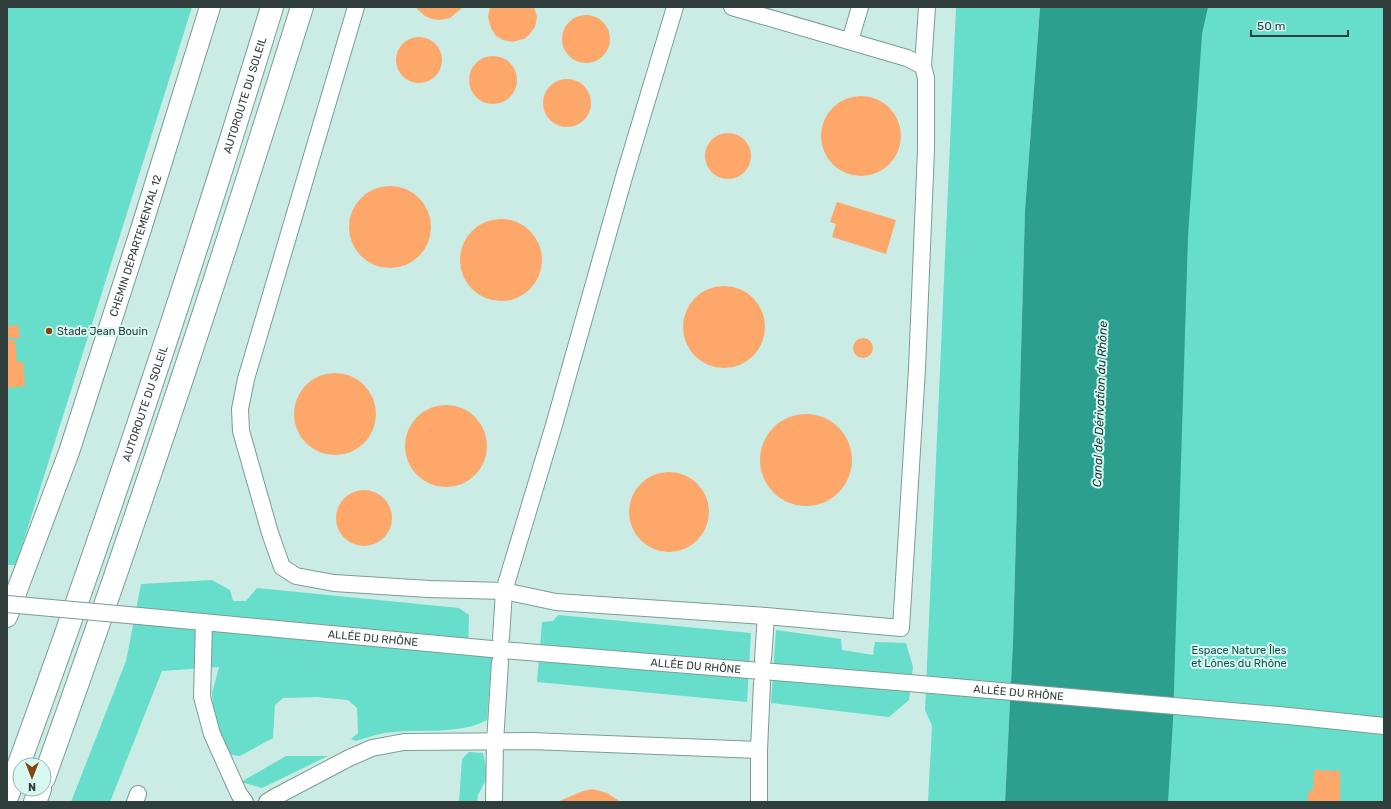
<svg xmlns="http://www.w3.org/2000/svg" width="1391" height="809" font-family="Rubik,sans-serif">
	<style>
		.green { fill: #67ddcb }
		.water { fill: #2d9f8f }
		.building { fill: #fda86a }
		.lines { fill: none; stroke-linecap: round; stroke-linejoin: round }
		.minor-casing { stroke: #7c9c96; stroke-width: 18 }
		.major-casing { stroke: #7c9c96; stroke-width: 22 }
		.highway-casing { stroke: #7c9c96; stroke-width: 24 }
		.minor { stroke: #fff; stroke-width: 16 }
		.major { stroke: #fff; stroke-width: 20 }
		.highway { stroke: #fff; stroke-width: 22 }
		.minor-bridge-casing { stroke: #7c9c96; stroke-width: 18; stroke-linecap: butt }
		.minor-bridge { stroke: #fff; stroke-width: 16 }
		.poi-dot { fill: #85450c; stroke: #d7f9f2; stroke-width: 1.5 }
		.labels { text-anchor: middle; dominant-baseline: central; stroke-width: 4; stroke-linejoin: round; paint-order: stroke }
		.street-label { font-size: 11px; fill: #313f3c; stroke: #d7f9f2 }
		.poi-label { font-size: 11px; fill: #313f3c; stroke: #d7f9f2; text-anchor: start }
		.park-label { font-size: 11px; fill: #15524a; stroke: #d7f9f2 }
		.water-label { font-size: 12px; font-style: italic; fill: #19322d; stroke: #d7f9f2 }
	</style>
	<rect width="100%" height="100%" fill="#caece5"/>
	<g class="green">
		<path d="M7 7H192L16 565H7Z"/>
		<path d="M956 7H1040L1025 210 1013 642 1005 802H928L932 726 925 710Z"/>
		<path d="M1131 7H1384V802H1088Z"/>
		<path d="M212 580 230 590 233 601H246L257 588 459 608 469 615 468 654 492 655 487 720C457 736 418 728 384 733 374 735 364 739 355 741L351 739 358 733 357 708 348 700 317 697 283 698 275 705 273 738 240 756 224 754 214 725 212 693 219 667 162 671 110 802H71L126 661 141 584Z"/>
		<path d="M558 615 751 633 747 702 537 682 542 622 553 621Z"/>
		<path d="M776 630 841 639 842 650 873 655 875 642 906 643 913 667 909 700 889 717 771 703Z"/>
		<path d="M469 752 483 753 488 776 478 795 477 802H459L462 759Z"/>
		<path d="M286 756H328L262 788 241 782Z"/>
	</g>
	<path class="water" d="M1040 7H1208L1202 34 1188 236 1173 721 1168 802H1005L1013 642 1025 210Z"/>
	<g class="building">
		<path d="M415 7H463L450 18 439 20 432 19 425 16Z"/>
		<path d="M490 7H534L537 17 535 27 529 35 524 39 512 42 503 40 496 36 491 28 488 17Z"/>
		<circle cx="586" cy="39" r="24"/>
		<circle cx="419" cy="60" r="23"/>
		<circle cx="493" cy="80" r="24"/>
		<circle cx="567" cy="103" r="24"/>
		<circle cx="861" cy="136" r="40"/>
		<circle cx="728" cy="156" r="23"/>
		<circle cx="390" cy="227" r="41"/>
		<path d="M837 202 896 220 886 254 832 237 836 224 830 222Z"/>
		<circle cx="501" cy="260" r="41"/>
		<circle cx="724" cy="327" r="41"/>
		<path d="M18 325 20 338H7V326Z"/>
		<circle cx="863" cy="348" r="10"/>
		<path d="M7 340H15L17 362H23L25 386 7 388Z"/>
		<circle cx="335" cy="414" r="41"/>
		<circle cx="446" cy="446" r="41"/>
		<circle cx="806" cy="460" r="46"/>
		<circle cx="669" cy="512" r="40"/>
		<circle cx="364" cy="518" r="28"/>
		<path d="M1315 770 1340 771V802H1308V791H1313L1314 771Z"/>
		<path d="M593 789 607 793 621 802H557L583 791Z"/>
	</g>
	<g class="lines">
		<g class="minor-casing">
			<g id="minor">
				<path d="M356 7 246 379 240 409 241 431 270 533 282 567 296 576 334 583 429 589 504 591 556 602 766 616 901 628 917 369 926 149V78L923 66 907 58 732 7"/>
				<path d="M850 41 860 7"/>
				<path d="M923 66 927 7"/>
				<path id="s1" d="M139 616 502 650 909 683 1289 716 1384 726"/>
				<path d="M204 622 202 697 212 734 239 794 245 802"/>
				<path d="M501 638 504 591 554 425 624 177 675 7"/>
				<path d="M763 659 766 616"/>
				<path d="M135 802 138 794"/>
				<path d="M267 802 275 797 349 758 372 748 404 742 531 741 759 750 762 683"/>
				<path d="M494 802 495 742 500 662"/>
				<path d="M759 802V750"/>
			</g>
		</g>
		<g class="major-casing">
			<g id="major">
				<path id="s2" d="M7 617 69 452 141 229 210 7"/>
			</g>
		</g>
		<g class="highway-casing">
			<g id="highway">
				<path d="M44 778C136 522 221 266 302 7"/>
				<path id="s3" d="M7 797C103 536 191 272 272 7"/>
				<path d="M35 802 40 789"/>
			</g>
		</g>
		<use href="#minor" class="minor"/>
		<use href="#major" class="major"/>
		<use href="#highway" class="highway"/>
		<g class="minor-bridge-casing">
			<path id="minor-bridge" d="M7 604 139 616"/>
		</g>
		<use href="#minor-bridge" class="minor-bridge"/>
	</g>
	<circle class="poi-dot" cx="49" cy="331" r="4"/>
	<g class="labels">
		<g class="street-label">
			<text stroke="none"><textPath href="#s3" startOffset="741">AUTOROUTE DU SOLEIL</textPath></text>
			<text stroke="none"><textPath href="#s2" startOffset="393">CHEMIN DÉPARTEMENTAL 12</textPath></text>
			<text stroke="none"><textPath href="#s3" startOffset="417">AUTOROUTE DU SOLEIL</textPath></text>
			<text stroke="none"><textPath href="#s1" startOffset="235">ALLÉE DU RHÔNE</textPath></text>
			<text stroke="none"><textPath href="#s1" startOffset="559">ALLÉE DU RHÔNE</textPath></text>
			<text stroke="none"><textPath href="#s1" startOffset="883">ALLÉE DU RHÔNE</textPath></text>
		</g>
		<g class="poi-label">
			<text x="57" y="331">Stade Jean Bouin</text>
		</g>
		<g class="park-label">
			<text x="1239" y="650">Espace Nature Îles<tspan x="1239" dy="13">et Lônes du Rhône</tspan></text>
		</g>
		<g class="water-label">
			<text transform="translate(1100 404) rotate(-88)">Canal de Dérivation du Rhône</text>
		</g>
	</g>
	<rect width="1391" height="809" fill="none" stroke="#313f3c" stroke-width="16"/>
	<g transform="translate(32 777) rotate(180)"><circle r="19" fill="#d7f9f2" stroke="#95afa9"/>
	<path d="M0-3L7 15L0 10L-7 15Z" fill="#85450c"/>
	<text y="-6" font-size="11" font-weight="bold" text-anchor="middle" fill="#313f3c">N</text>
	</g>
	<path d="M1251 30v6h97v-6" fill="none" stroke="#313f3c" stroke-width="2"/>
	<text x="1257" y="30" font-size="12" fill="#313f3c" stroke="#d7f9f2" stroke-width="3" paint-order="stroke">50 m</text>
</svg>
